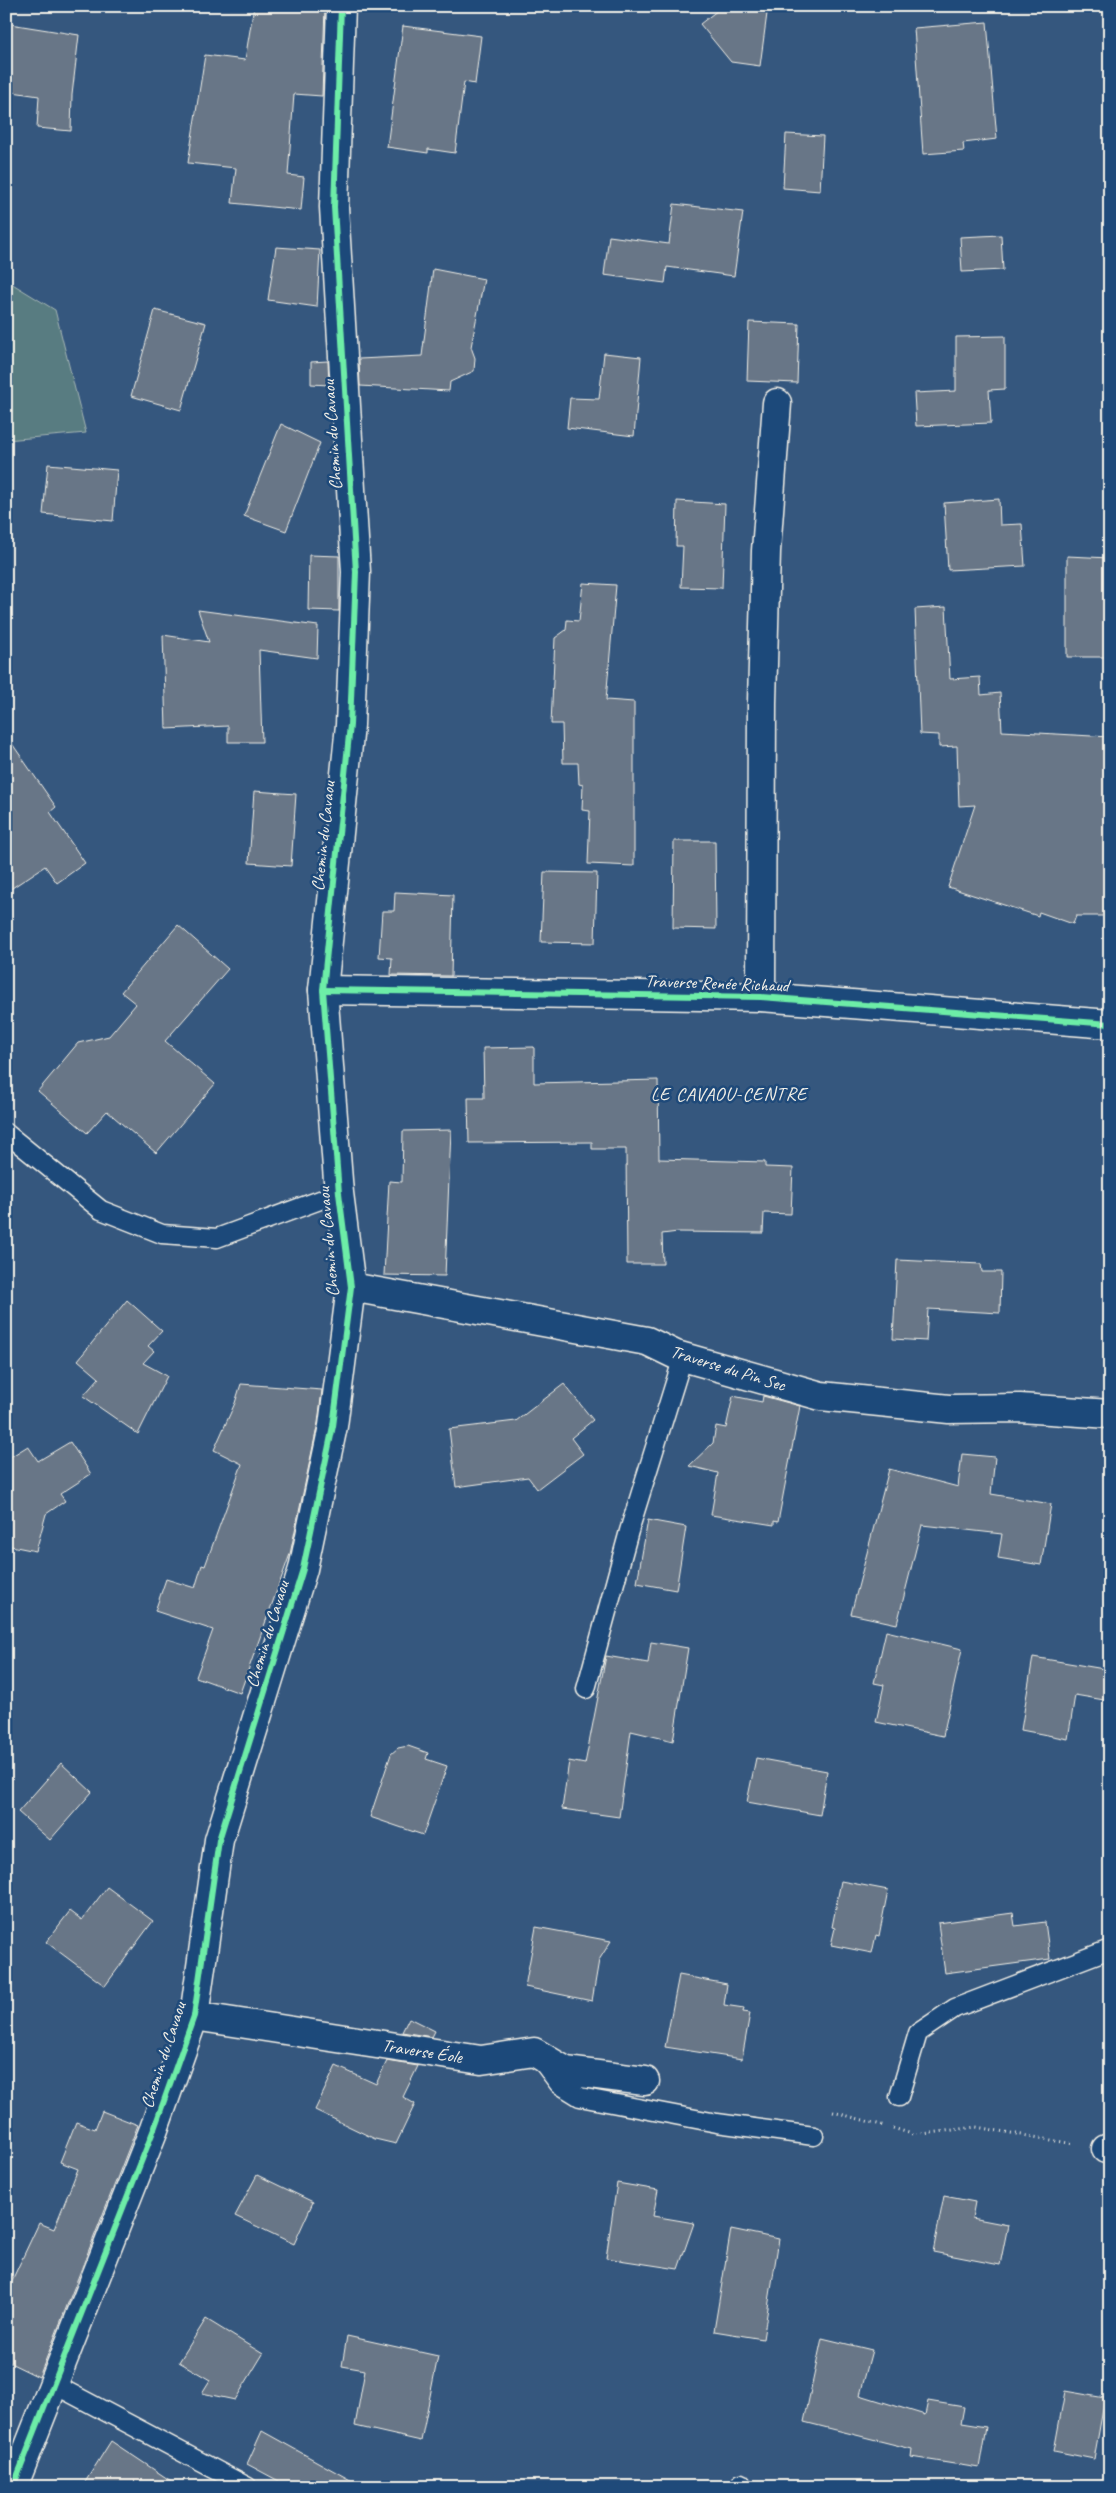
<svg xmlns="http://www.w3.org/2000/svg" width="1116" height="2493" font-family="Caveat,sans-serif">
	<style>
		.green { fill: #587c81; stroke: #a6b6b4 }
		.building { fill: #677687; stroke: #f4f1e8 }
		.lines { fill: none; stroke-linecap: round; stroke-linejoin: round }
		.service-casing { stroke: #f4f1e8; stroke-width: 21 }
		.minor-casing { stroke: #f4f1e8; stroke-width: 31 }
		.path { stroke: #f4f1e8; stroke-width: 3; stroke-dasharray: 1 4; stroke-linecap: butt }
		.service { stroke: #1f4a7a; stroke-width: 18 }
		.minor { stroke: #1f4a7a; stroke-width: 28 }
		.cycleway-casing { stroke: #1f4a7a; stroke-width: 9 }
		.cycleway { stroke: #6deda7; stroke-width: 6 }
		.labels { text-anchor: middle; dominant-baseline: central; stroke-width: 5; stroke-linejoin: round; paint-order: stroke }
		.street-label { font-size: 18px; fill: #f4f1e8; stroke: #1f4a7a }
		.neighbourhood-label { font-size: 19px; letter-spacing: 1px; fill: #f4f1e8; stroke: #1f4a7a }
	</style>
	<rect width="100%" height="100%" fill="#35577e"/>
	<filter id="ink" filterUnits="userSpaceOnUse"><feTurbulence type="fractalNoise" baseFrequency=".02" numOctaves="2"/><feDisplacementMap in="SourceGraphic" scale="10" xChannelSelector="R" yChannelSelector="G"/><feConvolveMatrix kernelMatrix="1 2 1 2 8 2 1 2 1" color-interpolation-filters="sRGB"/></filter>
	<g filter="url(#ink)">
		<path class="green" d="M6 280 55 310 86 433 6 440Z"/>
		<g class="building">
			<path d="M254 6H325L322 96 294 94 288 175 304 177 301 210 232 203 236 168 188 163 205 55 245 60Z"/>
			<path d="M723 6H768L760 66 731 62 700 24Z"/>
			<path d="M987 22 997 139 963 143 964 151 923 154 914 28Z"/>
			<path d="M10 24 79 35 72 95 71 131 37 128 39 96 6 91V50Z"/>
			<path d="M403 26 481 36 475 84 464 82 455 153 428 149V153L387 147Z"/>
			<path d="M786 134 823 136 820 191 783 188Z"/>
			<path d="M674 204 743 212 734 276 667 267 665 283 604 275 609 236 669 244Z"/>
			<path d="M1001 235 1003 270 962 272 960 237Z"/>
			<path d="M276 247 320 250 317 307 268 300Z"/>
			<path d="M433 269 484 279 471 347 475 358 474 371 450 382 449 391 360 386 359 359 422 356Z"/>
			<path d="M155 310 206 323 181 410 131 396Z"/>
			<path d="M749 322 799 324 797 383 747 381Z"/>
			<path d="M1005 336V389L989 390 991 423 916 426 914 393 956 391V337Z"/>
			<path d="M604 353 641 357 634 436 567 428 570 398 599 399Z"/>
			<path d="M328 361 329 385 311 384V362Z"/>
			<path d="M281 424 320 443 286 531 244 516Z"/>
			<path d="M48 464 117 470 113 521 43 514Z"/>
			<path d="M999 499 1000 525 1022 524 1025 566 948 570 944 503Z"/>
			<path d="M677 501 725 504 722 588 681 587 683 546H676Z"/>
			<path d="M309 555 339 556V611L308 610Z"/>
			<path d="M1067 556 1110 558V657H1067Z"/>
			<path d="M583 583 616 585 606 700 634 702V866L588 864 590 811 582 810 583 785 579 784 578 763H563L562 724H551L555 638 566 630 567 620 579 621Z"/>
			<path d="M946 607 950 679 980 677 981 695 1000 693 1002 731 1110 737V916H1076L1073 924 1039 912 1038 916 948 887 975 805 959 806 957 746 939 747V735L920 734 915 609Z"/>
			<path d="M198 610 318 626 317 658 259 650 262 742H228V726L166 729 163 635 209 642Z"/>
			<path d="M6 735 56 807 50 812 85 863 57 883 45 866 6 892Z"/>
			<path d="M254 791 296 794 291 866 249 863Z"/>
			<path d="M674 841H715L716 929 673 928Z"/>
			<path d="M544 872 597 873 595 943 541 942Z"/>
			<path d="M395 892 453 895 451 976 391 975 392 958 379 957 382 911H394Z"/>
			<path d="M178 925 228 969 165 1041 215 1084 156 1153 107 1111 87 1133 38 1091 78 1043 109 1036 136 1004 121 992Z"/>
			<path d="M534 1047V1083L658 1080 659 1159 765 1162V1167L793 1168 791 1214 764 1213 763 1233 678 1232 662 1234 663 1264H627L626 1149H592V1142L469 1143 468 1098H484L483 1048Z"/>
			<path d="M451 1130 445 1276 384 1275 389 1181 402 1182 403 1131Z"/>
			<path d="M897 1260 981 1264 982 1272H1001L1000 1313 928 1309 926 1341 893 1339Z"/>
			<path d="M127 1300 162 1331 148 1346 154 1351 143 1363 167 1376 138 1434 83 1396 99 1378 78 1360Z"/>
			<path d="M241 1384 322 1390 318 1423 290 1554 240 1693 196 1677 213 1630 155 1611 166 1579 195 1588 202 1565 205 1566 242 1464 214 1450 235 1403Z"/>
			<path d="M564 1384 593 1420 571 1438 583 1454 537 1489 528 1477 456 1487 449 1429 516 1421Z"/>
			<path d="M733 1396 762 1402 763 1396 800 1406 778 1522 774 1521V1525L711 1515 718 1473 689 1466 713 1443 716 1426 726 1428Z"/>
			<path d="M70 1442 91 1474 60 1494 65 1501 46 1514 36 1551 6 1545 7 1459 28 1446 38 1461Z"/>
			<path d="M962 1454 995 1457 991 1494 1051 1504 1041 1565 998 1558 1002 1534 922 1525 897 1624 851 1614 889 1469 958 1487Z"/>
			<path d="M648 1520 686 1527 676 1590 637 1583Z"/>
			<path d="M886 1631 962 1649 943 1736 876 1722 884 1685 874 1683Z"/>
			<path d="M651 1642 688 1648 673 1741 631 1731 619 1817 562 1809 569 1761 585 1764 606 1656 648 1663Z"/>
			<path d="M1033 1657 1110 1670V1701L1075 1695 1068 1739 1021 1730Z"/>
			<path d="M408 1746 428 1753 426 1759 447 1766 423 1835 370 1817 391 1754 398 1748Z"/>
			<path d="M756 1758 827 1771 820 1815 747 1802Z"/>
			<path d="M61 1763 92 1792 50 1840 18 1812Z"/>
			<path d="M841 1881 888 1890 879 1936 876 1935 872 1953 831 1945 835 1928 832 1927Z"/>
			<path d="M107 1887 153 1921 105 1986 46 1942 70 1911 82 1920Z"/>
			<path d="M1013 1913 1015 1926 1045 1922 1050 1959 945 1973 938 1923Z"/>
			<path d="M536 1927 611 1941 599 1960 592 2001 525 1987Z"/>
			<path d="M679 1975 727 1984 724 2005 744 2008 743 2012 750 2013 742 2059 665 2047Z"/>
			<path d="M409 2018 435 2031 432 2037 402 2032Z"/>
			<path d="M387 2061 418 2066 403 2097 415 2104 396 2144 375 2139 315 2110 336 2066 376 2084Z"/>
			<path d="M102 2111 138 2125 39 2377 6 2361V2293L39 2223 54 2229 78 2169 60 2162 76 2122 95 2129Z"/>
			<path d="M257 2175 313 2202 294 2244 235 2216Z"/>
			<path d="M617 2183 658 2190 653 2216 694 2223 678 2269 606 2258Z"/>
			<path d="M944 2196 975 2202 972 2218 1008 2225 1000 2265 933 2252Z"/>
			<path d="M731 2229 779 2239 763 2339 714 2331Z"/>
			<path d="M206 2319 263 2354 235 2400 202 2393 210 2380 179 2362Z"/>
			<path d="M347 2336 438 2356 421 2441 355 2426 365 2370 342 2366Z"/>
			<path d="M822 2338 872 2350 860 2395 925 2415 928 2401 964 2407 961 2423 986 2427 979 2468 911 2457 912 2449 804 2422Z"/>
			<path d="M1065 2391 1105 2398 1094 2459 1054 2451Z"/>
			<path d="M262 2431 363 2487H290L247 2464Z"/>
			<path d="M111 2441 180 2487H82Z"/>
		</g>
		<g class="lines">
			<g class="service-casing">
				<g id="service">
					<path d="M6 1133 101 1210 162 1234 217 1238 339 1193"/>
					<path d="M586 1689 629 1531 683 1357"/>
					<path d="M544 2064 559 2084 580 2097 717 2123 814 2136"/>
					<path d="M899 2097 918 2033 955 2008 1110 1949"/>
					<path d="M53 2386H57L248 2487"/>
					<path d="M740 2487 741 2483"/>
				</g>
			</g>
			<g class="minor-casing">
				<g id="minor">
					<path d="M323 990 761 997 1110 1024"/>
					<path d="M761 997 762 702 766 551 777 403"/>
					<path d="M351 1287 647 1341 676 1355 821 1396 949 1409 1020 1408 1110 1414"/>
					<path d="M194 2016 481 2060 534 2052 566 2071 645 2081"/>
					<path d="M1106 2149 1110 2150"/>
					<path d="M13 2487 154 2129 194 2016 219 1840 303 1569 333 1426 351 1287 339 1193 323 990 350 725 356 572 334 207 341 6"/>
				</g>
			</g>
			<g class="path">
				<path d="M833 2112 885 2126"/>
				<path d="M893 2128 915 2135 976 2127 1074 2144"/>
			</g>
			<use href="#service" class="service"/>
			<use href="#minor" class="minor"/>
			<g class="cycleway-casing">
				<g id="cycleway">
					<path d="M323 990 761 997 1110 1024"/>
					<path d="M13 2487 154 2129 194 2016 219 1840 303 1569 333 1426 351 1287 339 1193 323 990 350 725 356 572 334 207 341 6"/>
				</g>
			</g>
			<use href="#cycleway" class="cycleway"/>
		</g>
	</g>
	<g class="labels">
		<g class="street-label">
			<text transform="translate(332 435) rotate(-94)">Chemin du Cavaou</text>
			<text transform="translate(323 836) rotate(-84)">Chemin du Cavaou</text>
			<text transform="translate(717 983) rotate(2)">Traverse Renée Richaud</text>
			<text transform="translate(328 1242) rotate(-95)">Chemin du Cavaou</text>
			<text transform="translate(728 1368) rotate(17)">Traverse du Pin Sec</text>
			<text transform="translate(267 1634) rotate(-73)">Chemin du Cavaou</text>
			<text transform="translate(422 2051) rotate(9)">Traverse Éole</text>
			<text transform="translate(163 2055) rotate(-72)">Chemin du Cavaou</text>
		</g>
		<g class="neighbourhood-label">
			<text x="729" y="1094">LE CAVAOU-CENTRE</text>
		</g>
	</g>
	<rect width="1116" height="2493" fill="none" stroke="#1f4a7a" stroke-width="25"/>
	<rect x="12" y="12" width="1091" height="2468" fill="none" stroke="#f4f1e8" stroke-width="2" filter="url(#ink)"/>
</svg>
